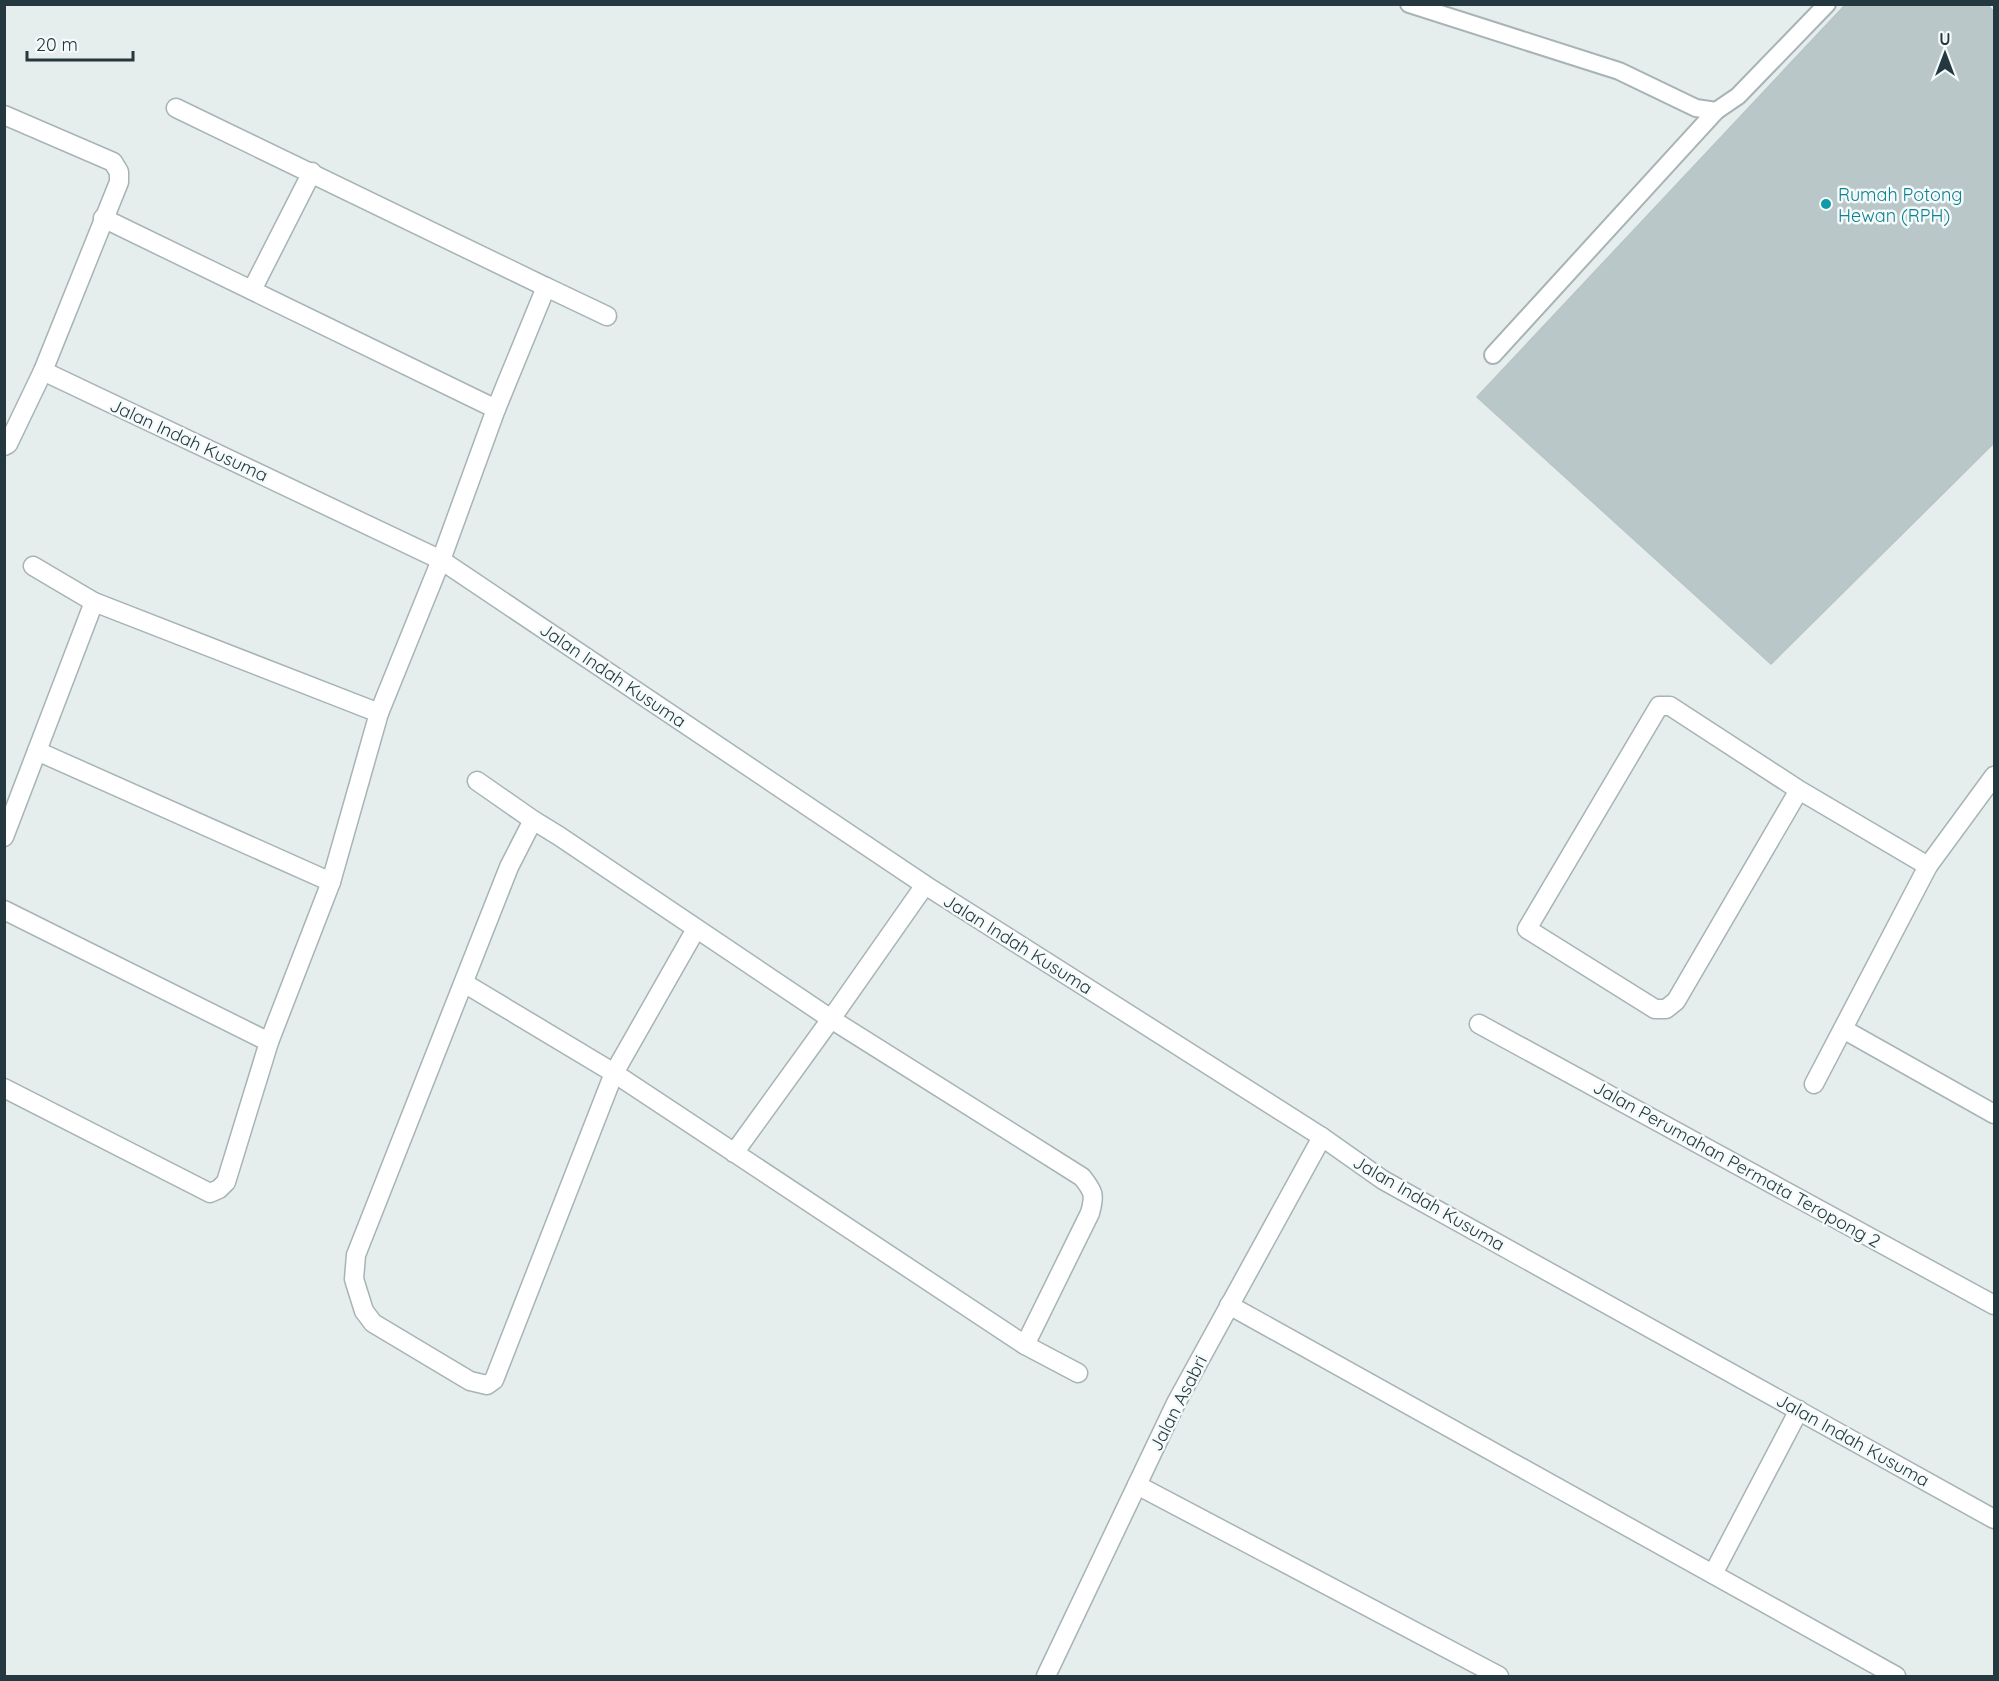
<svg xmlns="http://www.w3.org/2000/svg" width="1999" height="1681" font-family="Quicksand,sans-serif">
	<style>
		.building { fill: #bac7c8; stroke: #b7c5c7; stroke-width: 1.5 }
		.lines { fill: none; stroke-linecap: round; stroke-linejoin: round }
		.lane-casing { stroke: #a7b3b5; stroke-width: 20 }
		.street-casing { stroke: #a7b3b5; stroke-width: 21 }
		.lane { stroke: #fff; stroke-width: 16 }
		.street { stroke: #fff; stroke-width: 18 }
		.culture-dot { fill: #0f9aa8; stroke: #f5fafa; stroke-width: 2 }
		.labels { text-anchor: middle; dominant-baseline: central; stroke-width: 5; stroke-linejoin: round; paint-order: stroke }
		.culture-label { font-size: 18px; fill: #0d838f; stroke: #f5fafa; text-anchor: start }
		.street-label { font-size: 18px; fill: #24383f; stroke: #f5fafa }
	</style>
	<rect width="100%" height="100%" fill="#e5eded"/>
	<path class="building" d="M1846 4H1987L1994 12V443L1771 664 1477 397Z"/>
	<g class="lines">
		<g class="lane-casing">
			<g id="lane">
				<path d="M1409 4 1619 71 1696 108 1716 111 1738 96 1827 4"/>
				<path d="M1493 355 1716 111"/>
			</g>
		</g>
		<g class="street-casing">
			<g id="street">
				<path d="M4 115 113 162 119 172V182L43 371 8 444 4 446"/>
				<path d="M103 218 496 409 546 287 176 108"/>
				<path d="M546 287 607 316"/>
				<path d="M252 290 312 172"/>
				<path d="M43 371 441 560 925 885 1322 1137 1383 1180 1994 1519"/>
				<path d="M94 602 379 713"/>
				<path d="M37 751 331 882"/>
				<path d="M477 781 533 820"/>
				<path d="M1799 790 1676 1001 1666 1009H1655L1527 929 1659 706H1670L1799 790 1928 866"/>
				<path d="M4 837 94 602 33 566"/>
				<path d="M4 910 269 1042"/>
				<path d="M696 929 614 1073 494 1380 487 1385 470 1381 373 1323 364 1311 354 1279 356 1255 509 867 533 820 559 836 831 1019 925 885"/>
				<path d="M464 983 614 1073 1025 1345 1090 1213C1095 1195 1094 1192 1082 1177L831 1019 734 1153"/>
				<path d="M1479 1024 1994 1305"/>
				<path d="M1843 1029 1994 1114"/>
				<path d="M1814 1084 1928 866 1994 776"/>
				<path d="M4 1088 210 1193 219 1189 226 1182 269 1042 331 882 379 713 441 560 496 409"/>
				<path d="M1229 1305 1896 1676"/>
				<path d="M1025 1345 1078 1373"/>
				<path d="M1137 1485 1499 1676"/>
				<path d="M1713 1574 1799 1410"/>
				<path d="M1046 1676 1176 1403 1322 1137"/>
			</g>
		</g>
		<use href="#lane" class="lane"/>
		<use href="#street" class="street"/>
	</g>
	<circle class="culture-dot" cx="1826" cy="204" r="6"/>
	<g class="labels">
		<g class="culture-label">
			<text x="1838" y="194">Rumah Potong<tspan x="1838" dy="21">Hewan (RPH)</tspan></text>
		</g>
		<g class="street-label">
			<text transform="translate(189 440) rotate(25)">Jalan Indah Kusuma</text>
			<text transform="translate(613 675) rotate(34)">Jalan Indah Kusuma</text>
			<text transform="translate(1018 944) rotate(32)">Jalan Indah Kusuma</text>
			<text transform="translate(1737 1164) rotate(29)">Jalan Perumahan Permata Teropong 2</text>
			<text transform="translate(1429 1203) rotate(30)">Jalan Indah Kusuma</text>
			<text transform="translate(1178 1403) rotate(-63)">Jalan Asabri</text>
			<text transform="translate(1853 1440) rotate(29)">Jalan Indah Kusuma</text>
		</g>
	</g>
	<rect width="1999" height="1681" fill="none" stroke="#24383f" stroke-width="12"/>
	<g transform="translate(1945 54)" stroke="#f5fafa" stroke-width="4.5" paint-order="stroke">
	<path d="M0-4.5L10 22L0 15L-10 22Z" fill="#24383f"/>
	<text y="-9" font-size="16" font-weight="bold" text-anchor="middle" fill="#24383f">U</text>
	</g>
	<path d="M27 51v9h106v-9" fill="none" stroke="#24383f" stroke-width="3"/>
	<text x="36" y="51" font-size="18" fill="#24383f" stroke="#f5fafa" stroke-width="4.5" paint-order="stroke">20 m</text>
</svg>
